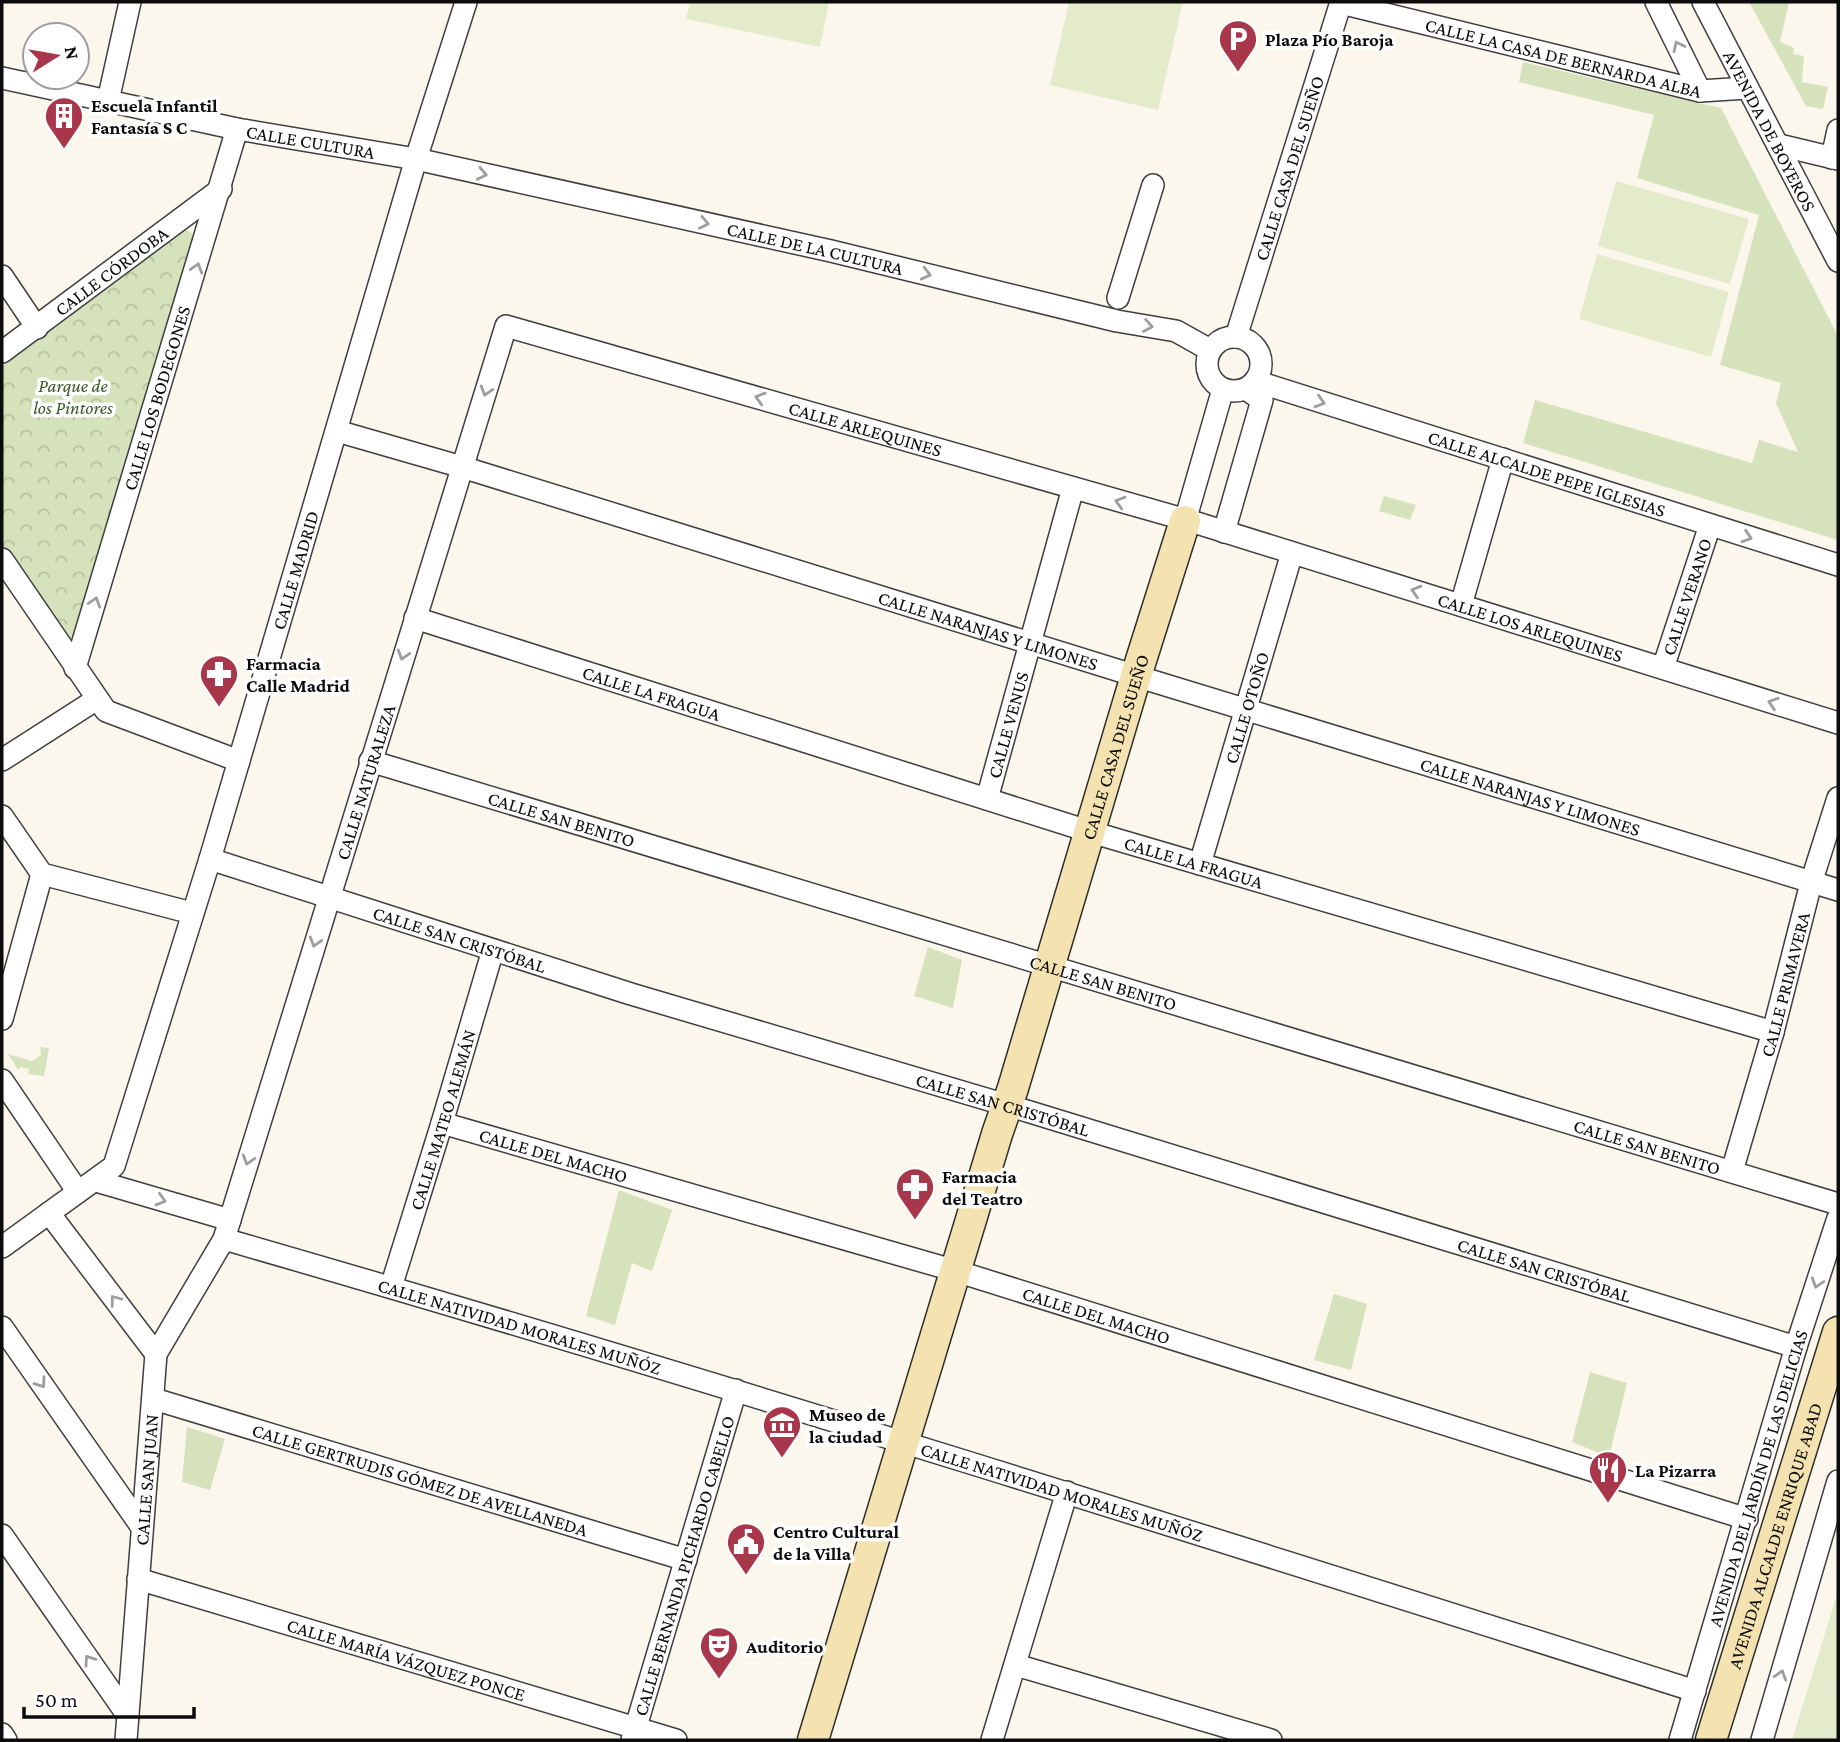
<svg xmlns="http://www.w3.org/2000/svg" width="1840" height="1742" font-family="'Crimson Pro',serif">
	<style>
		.grass { fill: #d5e2bb }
		.park { fill: url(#park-crowns) }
		.pitch { fill: #e4ebcb }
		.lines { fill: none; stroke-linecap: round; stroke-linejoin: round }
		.street-casing { stroke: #3f3f3f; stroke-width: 24 }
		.secondary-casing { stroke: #2e2e2e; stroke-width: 33 }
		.street { stroke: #fff; stroke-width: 21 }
		.secondary { stroke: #f4e3b0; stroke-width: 30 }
		.oneway { stroke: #9e9e9e }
		.labels { text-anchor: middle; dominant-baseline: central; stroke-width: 7; stroke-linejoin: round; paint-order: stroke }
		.poi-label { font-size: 19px; font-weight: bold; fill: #0c0c0c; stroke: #fff; text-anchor: start }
		.street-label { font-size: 19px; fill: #0c0c0c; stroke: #fff }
		.park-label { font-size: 19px; font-style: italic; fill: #375a25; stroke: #fff }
	</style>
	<defs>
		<pattern id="park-crowns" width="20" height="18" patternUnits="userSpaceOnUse" patternTransform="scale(1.75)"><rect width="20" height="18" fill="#d5e2bb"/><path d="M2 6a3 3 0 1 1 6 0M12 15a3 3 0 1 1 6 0" fill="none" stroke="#b6c1a0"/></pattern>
	</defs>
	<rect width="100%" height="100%" fill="#fcf7ed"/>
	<g class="grass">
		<path d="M1749 2H1789L1780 42 1794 48 1793 54 1804 56 1802 82 1828 87 1823 109 1806 106Z"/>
		<path d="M1523 62 1721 108 1838 336V540L1523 443 1535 400 1752 463 1759 440 1798 452 1776 403 1781 383 1720 365 1759 215 1637 178 1654 115 1519 82Z"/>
		<path d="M1384 496 1416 505 1410 520 1379 511Z"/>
		<path d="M928 947 962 960 953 1008 914 996Z"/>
		<path d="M40 1047 49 1048 44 1076 28 1074 29 1069 20 1067 18 1070 8 1054 32 1061 41 1055Z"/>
		<path d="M619 1190 672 1210 652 1271 632 1263 615 1325 586 1316Z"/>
		<path d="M1334 1294 1367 1304 1351 1370 1314 1360Z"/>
		<path d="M1590 1372 1627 1383 1609 1457 1572 1442Z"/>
		<path d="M187 1427 225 1439 210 1490 182 1482Z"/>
	</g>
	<path class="park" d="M184 230 191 232 194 241 74 637 69 638 62 634 2 546V361Z"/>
	<g class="pitch">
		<path d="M690 2H829L820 47 686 19Z"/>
		<path d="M1069 2H1183L1158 110 1050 85Z"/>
		<path d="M1616 181 1749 219 1730 284 1598 246Z"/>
		<path d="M1597 254 1729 292 1711 357 1579 319Z"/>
		<path d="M1838 1591V1740H1792Z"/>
	</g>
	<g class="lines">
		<g class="street-casing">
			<g id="street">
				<path d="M1656 2 1700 91"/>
				<path id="s1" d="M1703 2 1838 261"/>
				<path id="s2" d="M1341 3 1700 91 1747 88"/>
				<path id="s3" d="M2 78 237 129 416 159 831 251 1117 321 1176 331 1210 350"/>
				<path d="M108 101 130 2"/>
				<path d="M1779 145 1838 159"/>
				<path d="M1832 158 1838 130"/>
				<path d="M2 276 37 328"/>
				<path d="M1118 298 1153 185"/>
				<circle cx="1234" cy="364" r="27"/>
				<path id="s4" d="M1236 337 1341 2"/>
				<path id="s5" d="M2 352 221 189"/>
				<path id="s6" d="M1255 381 1838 565"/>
				<path id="s7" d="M337 431 462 467 1149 680 1838 890"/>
				<path d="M1185 521 1223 389"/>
				<path d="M1224 532 1262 400 1246 389"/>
				<path d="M2 559 106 711 239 761"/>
				<path d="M1461 605 1503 459"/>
				<path id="s8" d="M415 618 1091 832 1773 1032"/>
				<path id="s9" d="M75 668 237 129"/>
				<path id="s10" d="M1663 668 1710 525"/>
				<path d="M2 760 97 699"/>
				<path id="s11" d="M370 761 1838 1204"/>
				<path id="s12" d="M987 799 1073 488"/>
				<path d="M2 816 42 874 192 913"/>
				<path id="s13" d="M210 859 631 994 1030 1112 1796 1347"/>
				<path id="s14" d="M1200 864 1292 553"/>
				<path d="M2 1019 42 874"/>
				<path d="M2 1080 78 1192"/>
				<path id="s15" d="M442 1123 956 1271 1747 1519"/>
				<path id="s16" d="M1732 1171 1773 1032 1811 883 1838 798"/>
				<path d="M96 1181 230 1220"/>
				<path d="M49 1213 156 1354"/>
				<path id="s17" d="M224 1239C717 1381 1206 1536 1695 1691"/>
				<path id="s18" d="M2 1247 114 1166 210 859 416 159 466 2"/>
				<path id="s19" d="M391 1287 442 1123 493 950"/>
				<path d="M2 1327 141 1526"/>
				<path id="s20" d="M154 1399 686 1560"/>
				<path d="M2 1535 128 1716"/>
				<path id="s21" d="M138 1579 676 1740"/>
				<path d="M1016 1665 1271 1740"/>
				<path d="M2 1734 6 1740"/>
				<path id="s22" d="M126 1740 156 1354 224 1239 506 326 1197 523 1838 723"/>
				<path id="s23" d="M632 1740 736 1390"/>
				<path d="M992 1740 1067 1492"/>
				<path id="s24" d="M1680 1740 1796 1347 1838 1218"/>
				<path d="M1762 1740 1838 1481"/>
			</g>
		</g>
		<g class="secondary-casing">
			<g id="secondary">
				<path id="s25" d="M813 1740 997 1134 1013 1088 1136 676 1185 521"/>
				<path id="s26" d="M1711 1740 1838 1332"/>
			</g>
		</g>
		<use href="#street" class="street"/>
		<use href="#secondary" class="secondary"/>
	</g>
	<defs><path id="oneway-chevron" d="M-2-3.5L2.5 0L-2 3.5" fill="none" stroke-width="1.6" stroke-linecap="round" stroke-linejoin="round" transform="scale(1.75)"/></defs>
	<g class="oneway">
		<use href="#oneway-chevron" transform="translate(1678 46) rotate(-116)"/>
		<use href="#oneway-chevron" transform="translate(482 174) rotate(12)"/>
		<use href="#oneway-chevron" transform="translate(704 223) rotate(12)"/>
		<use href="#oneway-chevron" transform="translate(197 268) rotate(-73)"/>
		<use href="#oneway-chevron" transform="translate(926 274) rotate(14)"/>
		<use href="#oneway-chevron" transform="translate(1148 326) rotate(10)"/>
		<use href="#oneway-chevron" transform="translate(486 391) rotate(107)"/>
		<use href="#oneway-chevron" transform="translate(760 398) rotate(-164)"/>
		<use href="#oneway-chevron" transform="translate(1320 402) rotate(17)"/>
		<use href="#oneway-chevron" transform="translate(1120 502) rotate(-164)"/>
		<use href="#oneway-chevron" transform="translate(1747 537) rotate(18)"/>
		<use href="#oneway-chevron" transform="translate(1416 591) rotate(-163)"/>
		<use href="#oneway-chevron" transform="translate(95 602) rotate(-73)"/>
		<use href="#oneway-chevron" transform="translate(403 655) rotate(107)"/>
		<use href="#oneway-chevron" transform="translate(1773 703) rotate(-162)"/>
		<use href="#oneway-chevron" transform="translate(315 942) rotate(107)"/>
		<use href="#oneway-chevron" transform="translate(248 1160) rotate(107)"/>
		<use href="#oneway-chevron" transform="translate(161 1200) rotate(16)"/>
		<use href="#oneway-chevron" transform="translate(1817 1283) rotate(108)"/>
		<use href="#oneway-chevron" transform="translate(115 1300) rotate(-127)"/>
		<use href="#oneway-chevron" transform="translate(41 1383) rotate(55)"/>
		<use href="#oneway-chevron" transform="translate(89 1660) rotate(-125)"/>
		<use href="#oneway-chevron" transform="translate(1781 1675) rotate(-73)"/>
	</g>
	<defs>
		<g id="parking-pin" transform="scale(2.0125)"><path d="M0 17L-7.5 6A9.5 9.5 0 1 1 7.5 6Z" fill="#a9374c" stroke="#fff"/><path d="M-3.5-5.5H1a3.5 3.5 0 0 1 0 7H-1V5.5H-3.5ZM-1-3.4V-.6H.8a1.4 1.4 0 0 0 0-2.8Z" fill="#fff"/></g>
		<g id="building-pin" transform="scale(2.0125)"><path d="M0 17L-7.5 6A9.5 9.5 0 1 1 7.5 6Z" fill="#a9374c" stroke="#fff"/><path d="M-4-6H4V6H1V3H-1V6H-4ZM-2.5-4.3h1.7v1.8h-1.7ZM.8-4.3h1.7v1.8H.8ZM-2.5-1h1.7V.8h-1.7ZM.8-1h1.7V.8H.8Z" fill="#fff"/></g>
		<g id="pharmacy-pin" transform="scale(2.0125)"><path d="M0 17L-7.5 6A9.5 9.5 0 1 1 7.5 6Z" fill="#a9374c" stroke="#fff"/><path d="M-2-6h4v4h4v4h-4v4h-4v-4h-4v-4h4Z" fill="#fff"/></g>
		<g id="museum-pin" transform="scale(2.0125)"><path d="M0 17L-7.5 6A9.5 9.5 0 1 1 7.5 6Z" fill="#a9374c" stroke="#fff"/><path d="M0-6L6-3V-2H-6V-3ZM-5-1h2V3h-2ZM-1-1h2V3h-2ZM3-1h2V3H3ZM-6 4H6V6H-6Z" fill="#fff"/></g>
		<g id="restaurant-pin" transform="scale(2.0125)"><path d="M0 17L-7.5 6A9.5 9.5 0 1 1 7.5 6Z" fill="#a9374c" stroke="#fff"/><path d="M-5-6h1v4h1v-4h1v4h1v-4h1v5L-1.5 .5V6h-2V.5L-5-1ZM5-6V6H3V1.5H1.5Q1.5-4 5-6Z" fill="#fff"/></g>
		<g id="civic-pin" transform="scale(2.0125)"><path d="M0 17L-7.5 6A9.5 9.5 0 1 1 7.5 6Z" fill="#a9374c" stroke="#fff"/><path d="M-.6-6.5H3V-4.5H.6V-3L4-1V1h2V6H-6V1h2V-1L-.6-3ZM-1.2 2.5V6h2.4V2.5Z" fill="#fff"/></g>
		<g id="theatre-pin" transform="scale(2.0125)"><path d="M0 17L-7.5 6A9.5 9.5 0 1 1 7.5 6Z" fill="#a9374c" stroke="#fff"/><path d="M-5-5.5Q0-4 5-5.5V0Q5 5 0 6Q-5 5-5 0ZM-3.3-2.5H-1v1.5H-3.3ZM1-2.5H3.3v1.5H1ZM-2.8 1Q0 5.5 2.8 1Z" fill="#fff"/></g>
	</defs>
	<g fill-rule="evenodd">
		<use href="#parking-pin" x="1238" y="39"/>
		<use href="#building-pin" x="64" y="116"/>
		<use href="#pharmacy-pin" x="219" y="674"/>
		<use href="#pharmacy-pin" x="915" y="1187"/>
		<use href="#museum-pin" x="782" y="1425"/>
		<use href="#restaurant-pin" x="1608" y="1470"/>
		<use href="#civic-pin" x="746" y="1542"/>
		<use href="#theatre-pin" x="719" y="1646"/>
	</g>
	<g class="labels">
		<g class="poi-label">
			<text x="1265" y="39">Plaza Pío Baroja</text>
			<text x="91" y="105">Escuela Infantil<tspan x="91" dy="22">Fantasía S C</tspan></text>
			<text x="246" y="663">Farmacia<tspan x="246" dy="22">Calle Madrid</tspan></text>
			<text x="942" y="1176">Farmacia<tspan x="942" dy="22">del Teatro</tspan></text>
			<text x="809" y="1414">Museo de<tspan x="809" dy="22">la ciudad</tspan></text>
			<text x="1635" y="1470">La Pizarra</text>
			<text x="773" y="1531">Centro Cultural<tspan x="773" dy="22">de la Villa</tspan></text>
			<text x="746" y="1646">Auditorio</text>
		</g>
		<g class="street-label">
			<text stroke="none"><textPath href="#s2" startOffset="229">CALLE LA CASA DE BERNARDA ALBA</textPath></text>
			<text stroke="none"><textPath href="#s1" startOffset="145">AVENIDA DE BOYEROS</textPath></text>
			<text stroke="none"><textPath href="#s3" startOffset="315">CALLE CULTURA</textPath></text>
			<text stroke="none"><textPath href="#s4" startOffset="177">CALLE CASA DEL SUEÑO</textPath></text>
			<text stroke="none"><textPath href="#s3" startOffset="831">CALLE DE LA CULTURA</textPath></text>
			<text stroke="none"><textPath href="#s5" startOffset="136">CALLE CÓRDOBA</textPath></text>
			<text stroke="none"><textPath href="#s9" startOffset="282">CALLE LOS BODEGONES</textPath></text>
			<text stroke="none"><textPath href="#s22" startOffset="1850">CALLE ARLEQUINES</textPath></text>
			<text stroke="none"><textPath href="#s6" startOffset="306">CALLE ALCALDE PEPE IGLESIAS</textPath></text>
			<text stroke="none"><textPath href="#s18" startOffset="761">CALLE MADRID</textPath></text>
			<text stroke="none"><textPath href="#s10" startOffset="75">CALLE VERANO</textPath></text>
			<text stroke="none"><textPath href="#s22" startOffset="2544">CALLE LOS ARLEQUINES</textPath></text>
			<text stroke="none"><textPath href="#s7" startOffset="681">CALLE NARANJAS Y LIMONES</textPath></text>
			<text stroke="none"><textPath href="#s8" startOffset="248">CALLE LA FRAGUA</textPath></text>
			<text stroke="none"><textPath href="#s14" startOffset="163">CALLE OTOÑO</textPath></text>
			<text stroke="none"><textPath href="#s12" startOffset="77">CALLE VENUS</textPath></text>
			<text stroke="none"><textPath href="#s25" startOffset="1038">CALLE CASA DEL SUEÑO</textPath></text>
			<text stroke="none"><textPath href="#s22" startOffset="999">CALLE NATURALEZA</textPath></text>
			<text stroke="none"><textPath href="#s7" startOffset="1248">CALLE NARANJAS Y LIMONES</textPath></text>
			<text stroke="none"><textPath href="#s11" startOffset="200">CALLE SAN BENITO</textPath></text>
			<text stroke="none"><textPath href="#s8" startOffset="816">CALLE LA FRAGUA</textPath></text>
			<text stroke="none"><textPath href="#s13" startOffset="262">CALLE SAN CRISTÓBAL</textPath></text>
			<text stroke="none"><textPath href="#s11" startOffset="766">CALLE SAN BENITO</textPath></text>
			<text stroke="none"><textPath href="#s16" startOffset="194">CALLE PRIMAVERA</textPath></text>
			<text stroke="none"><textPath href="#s13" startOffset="830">CALLE SAN CRISTÓBAL</textPath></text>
			<text stroke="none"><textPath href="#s19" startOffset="175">CALLE MATEO ALEMÁN</textPath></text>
			<text stroke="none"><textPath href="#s11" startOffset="1334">CALLE SAN BENITO</textPath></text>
			<text stroke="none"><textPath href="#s15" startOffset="116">CALLE DEL MACHO</textPath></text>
			<text stroke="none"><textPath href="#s13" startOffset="1396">CALLE SAN CRISTÓBAL</textPath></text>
			<text stroke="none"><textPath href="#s15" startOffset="682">CALLE DEL MACHO</textPath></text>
			<text stroke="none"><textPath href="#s17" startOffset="308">CALLE NATIVIDAD MORALES MUÑÓZ</textPath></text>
			<text stroke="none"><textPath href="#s24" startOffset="273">AVENIDA DEL JARDÍN DE LAS DELICIAS</textPath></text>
			<text stroke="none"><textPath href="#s22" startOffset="261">CALLE SAN JUAN</textPath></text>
			<text stroke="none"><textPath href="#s20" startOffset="278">CALLE GERTRUDIS GÓMEZ DE AVELLANEDA</textPath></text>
			<text stroke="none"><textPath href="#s17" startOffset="875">CALLE NATIVIDAD MORALES MUÑÓZ</textPath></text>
			<text stroke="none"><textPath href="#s26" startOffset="214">AVENIDA ALCALDE ENRIQUE ABAD</textPath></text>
			<text stroke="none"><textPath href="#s23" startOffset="182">CALLE BERNANDA PICHARDO CABELLO</textPath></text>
			<text stroke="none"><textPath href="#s21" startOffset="280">CALLE MARÍA VÁZQUEZ PONCE</textPath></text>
		</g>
		<g class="park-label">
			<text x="73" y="385">Parque de<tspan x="73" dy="22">los Pintores</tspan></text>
		</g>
	</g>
	<rect width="1840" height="1742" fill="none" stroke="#0c0c0c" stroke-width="7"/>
	<g transform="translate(56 56) rotate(79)"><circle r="33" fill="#ffffff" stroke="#9e9e9e" stroke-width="2"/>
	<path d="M0-5L12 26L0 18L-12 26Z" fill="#a9374c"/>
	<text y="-10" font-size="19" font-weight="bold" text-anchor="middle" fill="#0c0c0c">N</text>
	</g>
	<path d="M24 1707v10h170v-10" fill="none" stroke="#0c0c0c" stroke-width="3.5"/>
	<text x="35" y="1707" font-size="21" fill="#0c0c0c" stroke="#ffffff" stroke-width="5" paint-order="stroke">50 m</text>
</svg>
